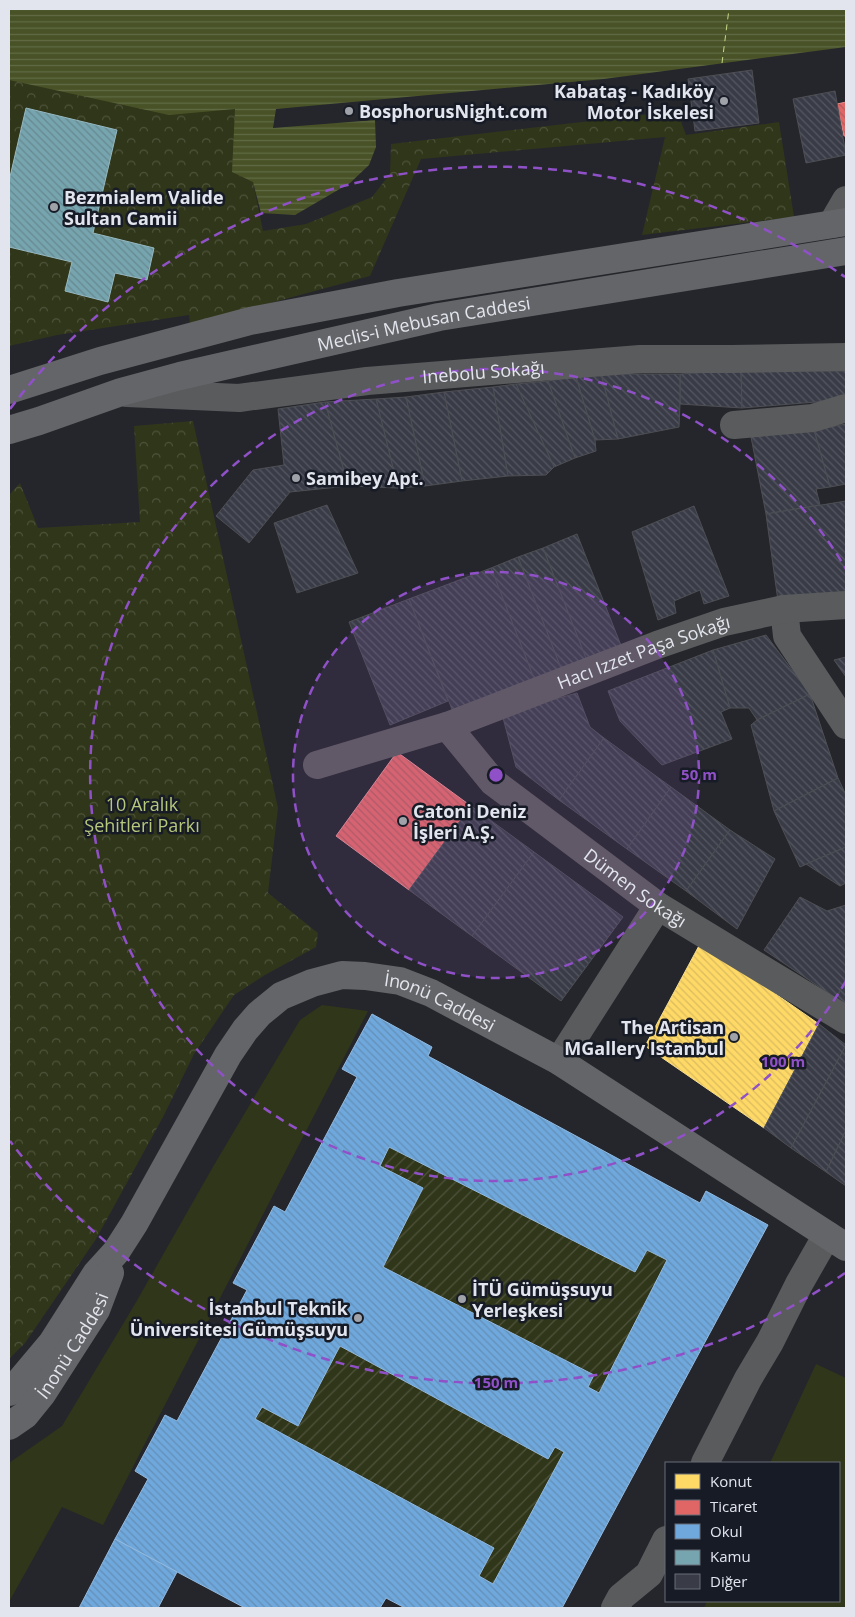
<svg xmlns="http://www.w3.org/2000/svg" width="855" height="1617" font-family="'Open Sans',sans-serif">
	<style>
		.grass { fill: #303619 }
		.park { fill: url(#park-crowns) }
		.garden { fill: url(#garden-furrows) }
		.water { fill: url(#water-rules) }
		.homes { fill: url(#homes-back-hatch); stroke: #f6dd8e }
		.shops { fill: url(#shops-back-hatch); stroke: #e18c8e }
		.schools { fill: url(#schools-back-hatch); stroke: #92bae1; fill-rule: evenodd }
		.public { fill: url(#public-back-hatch); stroke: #96b8c2 }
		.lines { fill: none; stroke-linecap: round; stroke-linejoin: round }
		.ferry { stroke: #c7d98c; stroke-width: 1; stroke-dasharray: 6 5; stroke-linecap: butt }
		.building { fill: url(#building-back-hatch); stroke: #4e4f54 }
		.minor { stroke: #5a5b5c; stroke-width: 28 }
		.major { stroke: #646568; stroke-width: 28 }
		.ring { fill: none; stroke: #9051c8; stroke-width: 2.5; stroke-dasharray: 9 6 }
		.poi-dot { fill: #a0a2a9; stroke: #171b26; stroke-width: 2 }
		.labels { text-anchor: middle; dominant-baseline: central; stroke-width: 5; stroke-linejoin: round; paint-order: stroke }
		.poi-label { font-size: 18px; font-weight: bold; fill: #e2e5ed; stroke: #171b26; text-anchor: start }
		.street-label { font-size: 18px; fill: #e2e5ed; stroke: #171b26 }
		.park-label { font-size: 18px; fill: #b7c87c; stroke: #171b26 }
		.centre { fill: #9051c8; stroke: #171b26; stroke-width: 2.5 }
		.ring-label { font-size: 15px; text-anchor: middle; font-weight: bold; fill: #9051c8; stroke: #171b26; stroke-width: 5; stroke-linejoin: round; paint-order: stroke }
	</style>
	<defs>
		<pattern id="park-crowns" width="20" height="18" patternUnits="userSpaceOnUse" patternTransform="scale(1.25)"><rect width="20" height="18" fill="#303619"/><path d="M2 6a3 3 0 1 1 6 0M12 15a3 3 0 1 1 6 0" fill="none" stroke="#4e533b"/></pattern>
		<pattern id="garden-furrows" width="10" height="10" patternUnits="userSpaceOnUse" patternTransform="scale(1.25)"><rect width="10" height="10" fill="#303619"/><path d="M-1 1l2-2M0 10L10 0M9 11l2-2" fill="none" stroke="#4e533b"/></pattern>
		<pattern id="water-rules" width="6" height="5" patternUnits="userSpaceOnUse" patternTransform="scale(1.25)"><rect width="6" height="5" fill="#485226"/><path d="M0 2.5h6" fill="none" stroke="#626b46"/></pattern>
		<pattern id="homes-back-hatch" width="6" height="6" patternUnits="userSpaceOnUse" patternTransform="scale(1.25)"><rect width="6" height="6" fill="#ffd966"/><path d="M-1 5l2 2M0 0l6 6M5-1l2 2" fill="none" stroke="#dabb60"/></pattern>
		<pattern id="shops-back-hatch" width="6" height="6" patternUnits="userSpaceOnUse" patternTransform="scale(1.25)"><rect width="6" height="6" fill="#e06666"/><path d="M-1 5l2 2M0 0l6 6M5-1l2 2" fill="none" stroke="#b15c5d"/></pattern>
		<pattern id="schools-back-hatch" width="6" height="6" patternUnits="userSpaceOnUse" patternTransform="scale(1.25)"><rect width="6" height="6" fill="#6fa8dc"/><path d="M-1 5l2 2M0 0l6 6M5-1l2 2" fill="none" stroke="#648fb7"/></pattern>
		<pattern id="public-back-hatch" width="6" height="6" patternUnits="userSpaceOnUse" patternTransform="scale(1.25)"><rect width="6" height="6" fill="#76a5af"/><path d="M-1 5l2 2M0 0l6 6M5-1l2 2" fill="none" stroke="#678890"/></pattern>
		<pattern id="building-back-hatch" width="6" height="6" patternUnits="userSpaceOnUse" patternTransform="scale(1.25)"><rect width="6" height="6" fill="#393c47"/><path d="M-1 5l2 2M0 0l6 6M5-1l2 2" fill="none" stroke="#555862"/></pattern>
	</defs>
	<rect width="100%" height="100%" fill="#24262c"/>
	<g class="grass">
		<path d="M322 1005 368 1011 103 1525 62 1507 9 1602V1463L62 1426 135 1304 214 1165 300 1020Z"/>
		<path d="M816 1364 846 1378V1608H704L707 1601H839V1463H770Z"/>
	</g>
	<g class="park">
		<path d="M9 78 235 109 253 182 263 231 306 224 372 197 390 174 391 144 677 111 686 135 779 122 794 217 642 235 665 137 421 159 370 276 190 325 189 315 57 335 9 346Z"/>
		<path d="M193 421 278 808 268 893 318 933 316 947 265 975 234 995 194 1054 163 1117 96 1239 25 1343 9 1359V495L20 483 38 528 140 522 134 426Z"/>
	</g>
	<g class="garden">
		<path d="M389 1147 635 1272 647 1250 667 1260 599 1393 588 1387 594 1375 383 1267 423 1188 380 1166Z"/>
		<path d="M340 1346 548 1459 555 1447 564 1452 493 1584 479 1576 493 1548 255 1419 262 1407 298 1426Z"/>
	</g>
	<path class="water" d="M9 9H846V47L604 79 276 109 273 128 375 120 376 147 369 165 350 183 295 215 261 213 253 182 232 172 235 109 169 115 9 80Z"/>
	<path class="homes" d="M701 942 819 1024 764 1128 645 1046Z"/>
	<g class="shops">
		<path d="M846 102V136H844L837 104Z"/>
		<path d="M397 752 471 806 409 890 336 836Z"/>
	</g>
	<g class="schools">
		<path d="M372 1014 432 1047 428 1056 700 1203 706 1191 768 1225 562 1608H405L386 1598 380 1608H245L115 1539 148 1479 135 1471 165 1415 177 1421 247 1290 233 1283 274 1206 285 1212 357 1077 342 1069ZM389 1147 635 1272 647 1250 667 1260 599 1393 588 1387 594 1375 383 1267 423 1188 380 1166ZM340 1346 548 1459 555 1447 564 1452 493 1584 479 1576 494 1548 255 1419 262 1407 298 1426Z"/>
		<path d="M115 1539 177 1572 158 1608H79Z"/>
	</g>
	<path class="public" d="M26 108 117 130 93 233 154 248 147 280 115 273 108 302 65 291 72 262 9 247V181Z"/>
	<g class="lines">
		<path class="ferry" d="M722 63 729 9"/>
	</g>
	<g class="building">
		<path d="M752 70 759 123 695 131 688 79Z"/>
		<path d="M835 91 846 155 806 163 793 99Z"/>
		<path d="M741 370 742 408 680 404V374Z"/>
		<path d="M741 370 846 371V394L828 401 742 408Z"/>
		<path d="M601 374H680V404L679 427 618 439Z"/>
		<path d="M601 374 618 439 595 440 576 377Z"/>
		<path d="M576 377 595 440 596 451 575 458 548 381Z"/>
		<path d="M548 381 575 458 554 467 516 384Z"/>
		<path d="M516 384 554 467 546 475 508 476 493 387Z"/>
		<path d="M493 387 508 476 462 481 444 392Z"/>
		<path d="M444 392 462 481 425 486 406 397Z"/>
		<path d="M406 397 425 486 398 488 376 399Z"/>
		<path d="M376 399 398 488 348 486 325 402Z"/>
		<path d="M325 402 348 486 290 492 249 543 216 516 253 470 284 465 278 409Z"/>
		<path d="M846 424V484L830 487 814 430Z"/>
		<path d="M814 430 830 487 816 489 820 505 766 514 751 437Z"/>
		<path d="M846 501V592L778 601 766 514Z"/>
		<path d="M327 505 358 573 297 593 274 523Z"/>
		<path d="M694 506 729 596 704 604 700 590 674 601 676 613 658 620 632 532Z"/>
		<path d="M577 534 622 648 587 661 543 548Z"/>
		<path d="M543 548 587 661 562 671 518 557Z"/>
		<path d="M518 557 562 671 535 681 491 568Z"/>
		<path d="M491 568 535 681 453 712 409 599Z"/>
		<path d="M409 599 448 701 390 725 349 622Z"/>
		<path d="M766 635 810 694 757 720 749 708H730L713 650Z"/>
		<path d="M713 650 730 708 721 712 732 739 662 765 620 721 608 691Z"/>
		<path d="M846 657V677L834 660Z"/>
		<path d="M577 693 590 727 604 738 559 800 516 767 502 714Z"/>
		<path d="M810 694 838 778 774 811 751 725 757 720Z"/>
		<path d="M604 738 671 787 627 849 559 800Z"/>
		<path d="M838 778 846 795V847L800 867 774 811Z"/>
		<path d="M671 787 730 830 686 891 627 849Z"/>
		<path d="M471 806 534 852 472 936 409 890Z"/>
		<path d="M730 830 775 859 737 929 686 891Z"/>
		<path d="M846 847V883L840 886 806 864Z"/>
		<path d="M534 852 623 917 561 1001 472 936Z"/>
		<path d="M800 897 827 911 846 905V981L836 998 764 950Z"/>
		<path d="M846 981V1004L836 998Z"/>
		<path d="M819 1024 846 1045 791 1148 764 1128Z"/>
		<path d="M846 1045V1130L826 1172 791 1148Z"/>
		<path d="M846 1130V1186L826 1172Z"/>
	</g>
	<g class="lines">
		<g class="minor">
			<path d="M832 224 846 200"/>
			<path id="s1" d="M127 393 239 398 367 381 640 359H731L846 357"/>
			<path d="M734 425 813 418 846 408"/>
			<path d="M784 609 787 636 846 725"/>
			<path id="s2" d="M447 726 493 782 658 906 846 1020"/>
			<path id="s3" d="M317 765 447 726 657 645 724 622 784 609 846 605"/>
			<path d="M559 1061 658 906"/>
			<path d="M705 1463 748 1379 770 1342 799 1284 827 1235"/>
			<path d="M615 1608 621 1597 649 1574 666 1540"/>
		</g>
		<g class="major">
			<path d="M9 390 100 361 250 321 398 293 846 222"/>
			<path id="s4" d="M9 430 39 421 121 392 180 376 439 317 846 251"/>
			<path id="s5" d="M9 1392 15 1387 52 1343 96 1274 116 1252 134 1224 228 1055 245 1030 259 1014 281 996 312 983 342 975 365 976 400 981 431 993 559 1061 846 1247"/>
			<path id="s6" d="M9 1426 25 1415 42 1394 96 1310 110 1273"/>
		</g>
	</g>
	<circle cx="496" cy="775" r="203" fill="#9051c8" fill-opacity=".12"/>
	<g class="ring">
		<circle cx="496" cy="775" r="203"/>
		<path d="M846 981A406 406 0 1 1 846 569"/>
		<path d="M845 1273A608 608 0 0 1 10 1141M10 409A608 608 0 0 1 845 277"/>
	</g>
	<g class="poi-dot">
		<circle cx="724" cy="101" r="5"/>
		<circle cx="349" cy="111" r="5"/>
		<circle cx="54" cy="207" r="5"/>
		<circle cx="296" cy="478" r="5"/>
		<circle cx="403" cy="821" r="5"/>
		<circle cx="734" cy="1037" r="5"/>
		<circle cx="462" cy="1299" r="5"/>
		<circle cx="358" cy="1318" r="5"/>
	</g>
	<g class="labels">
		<g class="poi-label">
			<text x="714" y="91" text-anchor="end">Kabataş - Kadıköy<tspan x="714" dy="21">Motor İskelesi</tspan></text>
			<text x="359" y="111">BosphorusNight.com</text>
			<text x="64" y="197">Bezmialem Valide<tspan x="64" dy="21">Sultan Camii</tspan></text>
			<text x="306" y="478">Samibey Apt.</text>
			<text x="413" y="811">Catoni Deniz<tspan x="413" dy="21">İşleri A.Ş.</tspan></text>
			<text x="724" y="1027" text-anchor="end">The Artisan<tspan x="724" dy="21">MGallery Istanbul</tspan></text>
			<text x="472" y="1289">İTÜ Gümüşsuyu<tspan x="472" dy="21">Yerleşkesi</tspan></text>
			<text x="348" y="1308" text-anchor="end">İstanbul Teknik<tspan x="348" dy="21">Üniversitesi Gümüşsuyu</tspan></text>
		</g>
		<g class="street-label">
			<text stroke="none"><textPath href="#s4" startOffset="429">Meclis-i Mebusan Caddesi</textPath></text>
			<text stroke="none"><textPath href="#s1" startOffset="358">Inebolu Sokağı</textPath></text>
			<text stroke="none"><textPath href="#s3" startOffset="346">Hacı Izzet Paşa Sokağı</textPath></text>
			<text stroke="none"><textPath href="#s2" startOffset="250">Dümen Sokağı</textPath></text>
			<text stroke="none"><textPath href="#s5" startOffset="651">İnonü Caddesi</textPath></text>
			<text stroke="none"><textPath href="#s6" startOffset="104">İnonü Caddesi</textPath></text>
		</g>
		<g class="park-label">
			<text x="142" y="804">10 Aralık<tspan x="142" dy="21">Şehitleri Parkı</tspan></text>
		</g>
	</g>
	<circle cx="496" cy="775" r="8" class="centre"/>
	<g class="ring-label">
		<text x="699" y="780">50 m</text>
		<text x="783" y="1067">100 m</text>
		<text x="496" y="1388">150 m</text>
	</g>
	<rect width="855" height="1617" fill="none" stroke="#e2e5ed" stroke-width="20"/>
	<rect x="665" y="1462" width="175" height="140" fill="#171b26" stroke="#686c76"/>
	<rect x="675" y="1474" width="25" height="15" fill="#ffd966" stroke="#686c76"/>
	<text x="710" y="1487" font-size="15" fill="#e2e5ed">Konut</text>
	<rect x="675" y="1500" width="25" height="15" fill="#e06666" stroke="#686c76"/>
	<text x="710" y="1512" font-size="15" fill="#e2e5ed">Ticaret</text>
	<rect x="675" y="1524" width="25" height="15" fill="#6fa8dc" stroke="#686c76"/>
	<text x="710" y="1537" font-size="15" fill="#e2e5ed">Okul</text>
	<rect x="675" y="1550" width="25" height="15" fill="#76a5af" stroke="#686c76"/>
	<text x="710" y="1562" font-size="15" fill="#e2e5ed">Kamu</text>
	<rect x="675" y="1574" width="25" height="15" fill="#393c47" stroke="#686c76"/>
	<text x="710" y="1587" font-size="15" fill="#e2e5ed">Diğer</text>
</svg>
